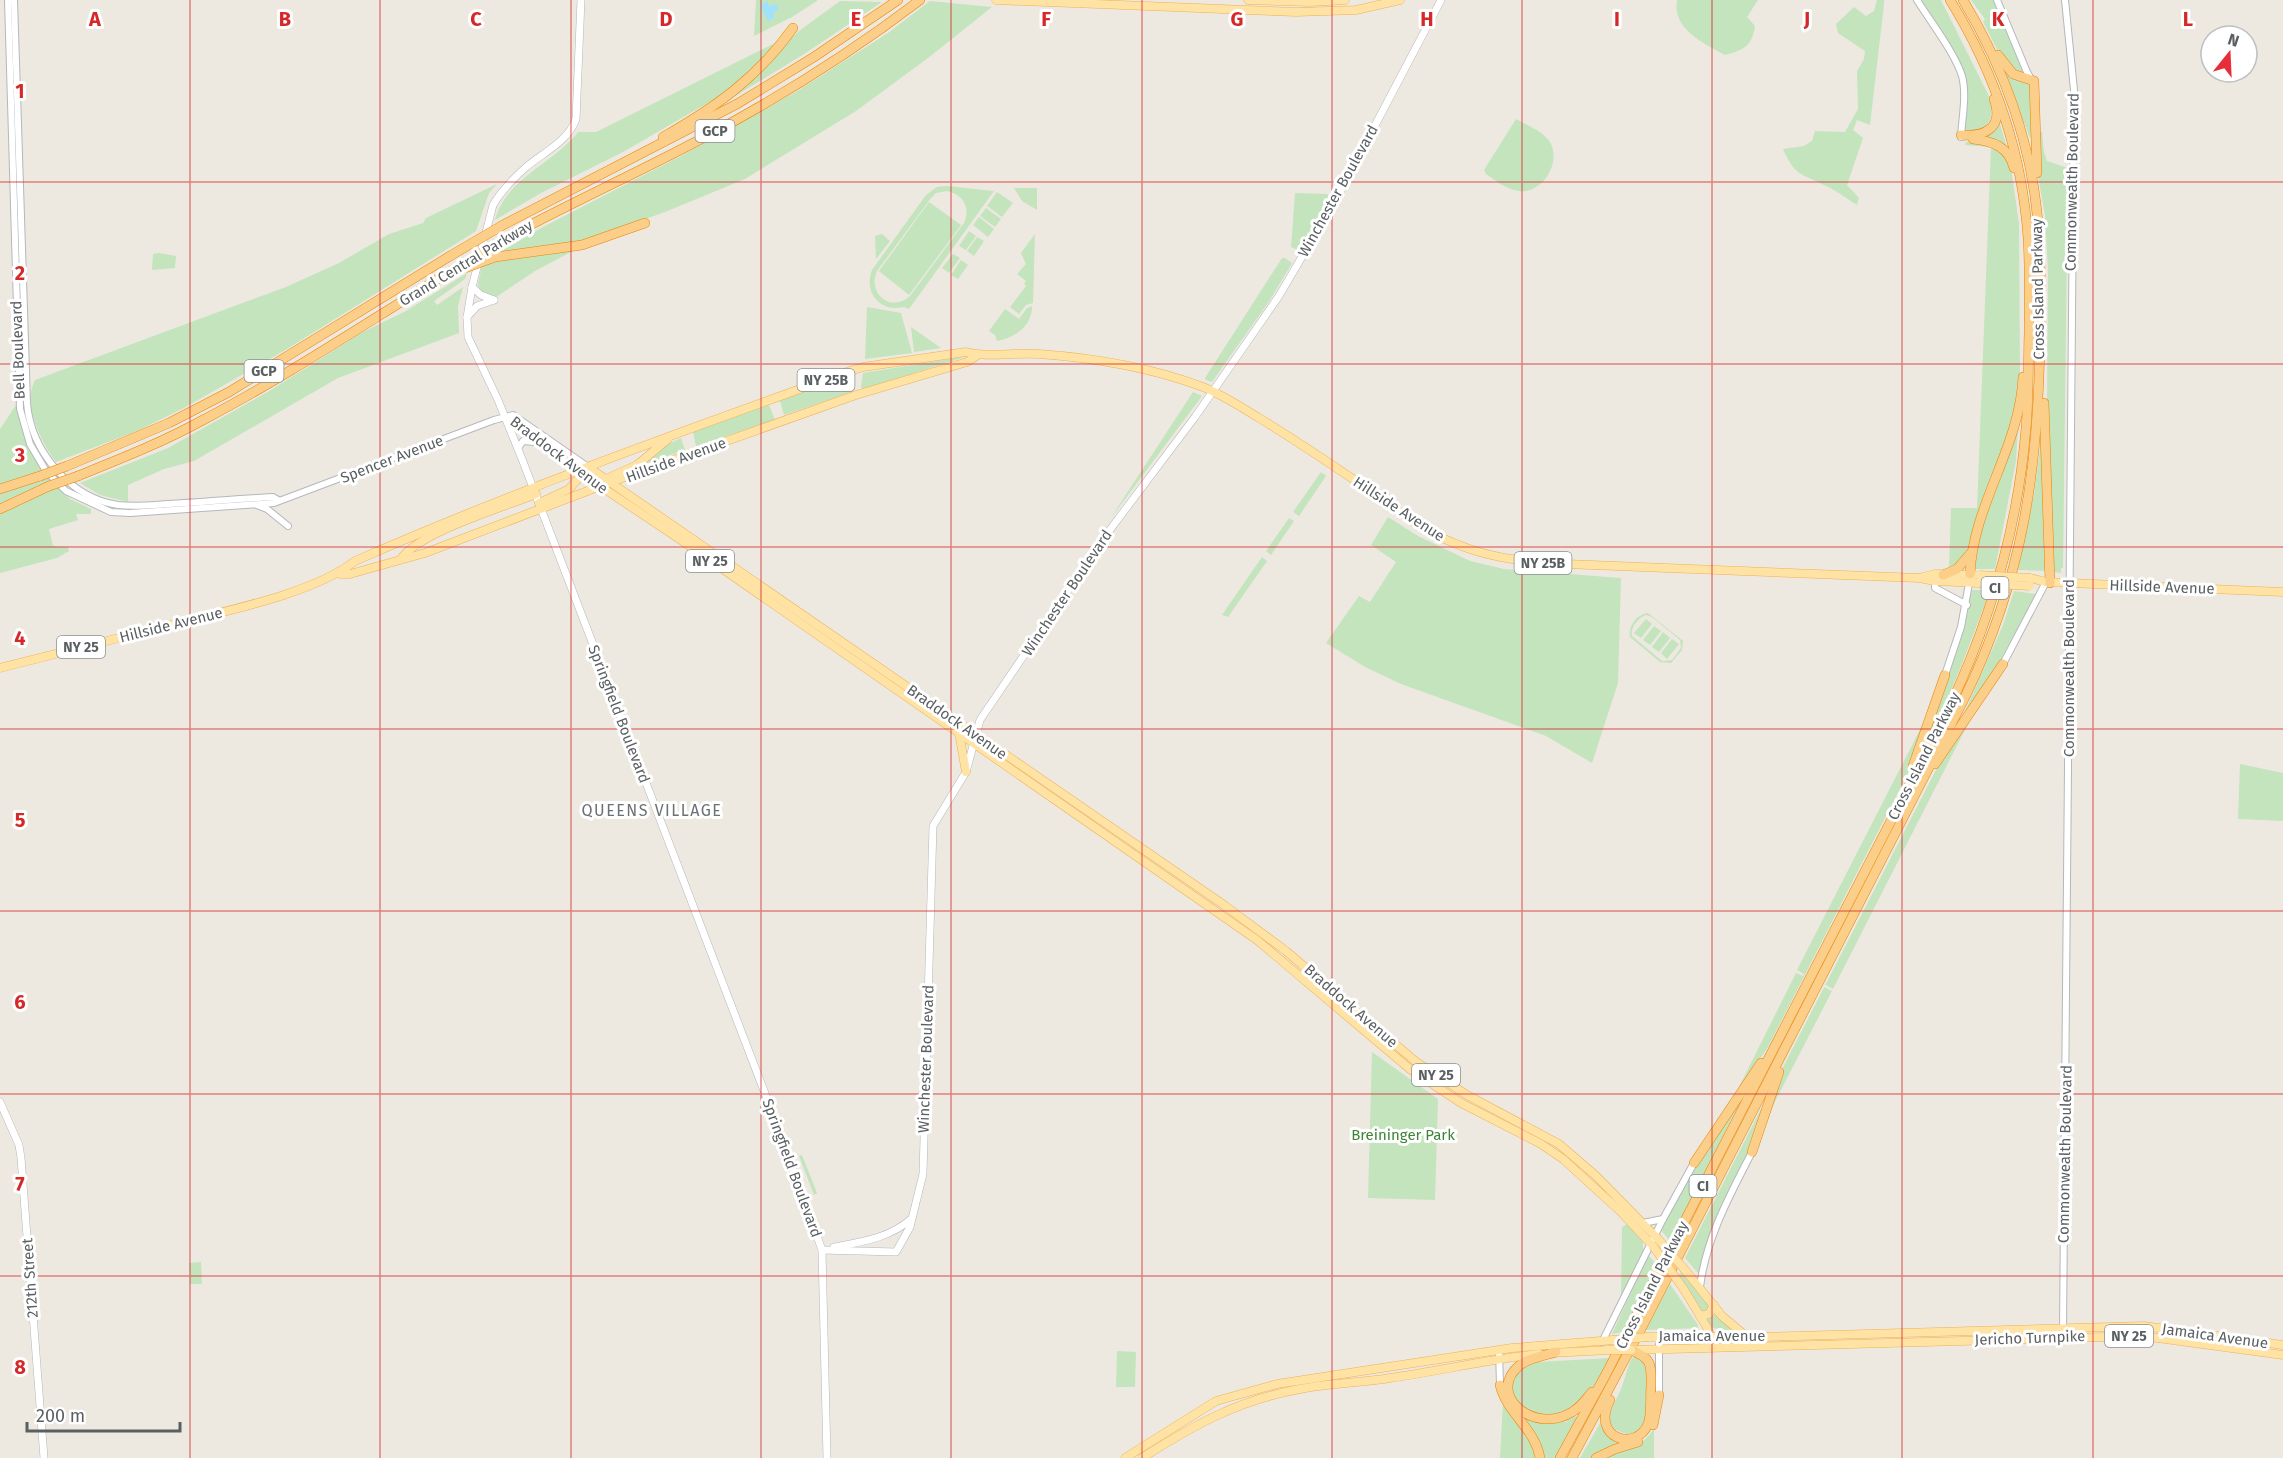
<svg xmlns="http://www.w3.org/2000/svg" width="2283" height="1458" font-family="'Fira Sans',sans-serif">
	<style>
		.green { fill: #c3e4bd; fill-rule: evenodd }
		.water { fill: #a0e2fe }
		.lines { fill: none; stroke-linecap: round; stroke-linejoin: round }
		.tertiary-casing { stroke: #b4b8bc; stroke-width: 8 }
		.secondary-casing { stroke: #b3b8bc; stroke-width: 8 }
		.primary-casing { stroke: #efb057; stroke-width: 9 }
		.motorway-casing { stroke: #eb8203; stroke-width: 10 }
		.tertiary { stroke: #fff; stroke-width: 6 }
		.secondary { stroke: #fff; stroke-width: 7 }
		.primary { stroke: #fee3a5; stroke-width: 8 }
		.motorway { stroke: #fbcf89; stroke-width: 9 }
		.primary-bridge-casing { stroke: #efb057; stroke-width: 9; stroke-linecap: butt }
		.motorway-bridge-casing { stroke: #eb8203; stroke-width: 10; stroke-linecap: butt }
		.primary-bridge { stroke: #fee3a5; stroke-width: 8 }
		.motorway-bridge { stroke: #fbcf89; stroke-width: 9 }
		.grid { fill: none; stroke: #d62828; stroke-width: 1.5; stroke-opacity: 0.55 }
		.labels { text-anchor: middle; dominant-baseline: central; stroke-width: 6; stroke-linejoin: round; paint-order: stroke }
		.shield { fill: #fff; stroke: #8c8f91; stroke-width: 1.5 }
		.shield-label { font-size: 14px; font-weight: bold; fill: #5a5f62 }
		.street-label { font-size: 15px; fill: #5a5f62; stroke: #fff }
		.park-label { font-size: 15px; fill: #3d8536; stroke: #fff }
		.neighbourhood-label { font-size: 16px; letter-spacing: 1.5px; fill: #6b7174; stroke: #fff }
		.grid-label { font-size: 20px; text-anchor: middle; font-weight: bold; fill: #d62828; stroke: #fff; stroke-width: 6; stroke-linejoin: round; paint-order: stroke }
	</style>
	<rect width="100%" height="100%" fill="#ede9e1"/>
	<g class="green">
		<path d="M756 0H817V1L792 17 754 36Z"/>
		<path d="M1677 0H1758L1747 17 1755 26C1752 46 1744 50 1725 55 1703 43 1672 29 1677 0Z"/>
		<path d="M1877 0H1884V4L1870 125 1857 120 1853 130 1863 138 1847 185 1859 198 1857 205C1847 199 1836 190 1824 185 1800 173 1795 176 1783 149L1804 146 1812 141 1815 131 1845 132 1858 109 1857 71 1864 59 1865 51 1838 33 1836 24 1854 7 1866 16 1874 11Z"/>
		<path d="M1922 0H1941L1988 94C1995 117 1992 127 1969 134L1964 130 1967 84 1964 71Z"/>
		<path d="M1971 0H1994L2024 75 2020 76 2000 55 1983 22 1985 19Z"/>
		<path d="M840 1 882 2 804 54 727 101 799 31Z"/>
		<path d="M930 1 992 7 928 58 856 111 745 179 665 212 574 244 527 248 501 254 498 253 543 227 681 156 799 90 888 33Z"/>
		<path d="M777 42 780 44 725 93 623 152 541 193 495 220C506 178 553 164 578 132H596Z"/>
		<path d="M2009 73 2017 80 2032 84 2033 137 2030 138 2006 76Z"/>
		<path d="M2039 90 2040 132H2042L2044 152 2047 161 2068 168 2063 568H2061V573L2054 572 2047 412 2048 270 2045 216 2037 170Z"/>
		<path d="M1516 119C1526 125 1543 131 1550 142 1562 163 1542 194 1519 191 1507 190 1495 180 1486 174L1484 170Z"/>
		<path d="M1998 124H2000L2007 148 1985 137Z"/>
		<path d="M1966 142 1985 143 2002 151 2011 168 2019 224 2020 379 2012 426 1970 549 1955 568H1949L1951 508H1977L1991 147 1965 145Z"/>
		<path d="M497 184 489 193 476 231 287 349 184 408 137 431 56 462C41 442 22 404 35 380L286 287 339 263 389 234 423 223 426 218Z"/>
		<path d="M947 186 994 191 909 309 904 307C881 313 863 293 872 270L926 195 937 187ZM947 191C963 194 971 208 964 223L910 296C891 313 867 294 877 271L931 198 936 193Z"/>
		<path d="M1014 188H1037V210L1022 201Z"/>
		<path d="M997 192 1013 203 1002 217 987 206Z"/>
		<path d="M1295 193 1327 194 1329 196 1300 251 1291 247Z"/>
		<path d="M929 202 961 225 909 295 879 271Z"/>
		<path d="M986 208 1001 219 995 227 980 216Z"/>
		<path d="M979 217 994 229 988 237 973 225Z"/>
		<path d="M969 231 976 236 966 250 959 246Z"/>
		<path d="M882 234 890 241 876 259 875 236Z"/>
		<path d="M1035 234 1033 303 1026 305 1019 314 1010 307 1026 286 1024 284 1026 281 1017 274 1026 264 1021 253Z"/>
		<path d="M977 237 984 241 974 256 967 251Z"/>
		<path d="M573 251 535 271 496 297H491L479 290 478 283 482 266 485 265 517 256Z"/>
		<path d="M159 253 176 256 175 268 152 270 153 254Z"/>
		<path d="M953 254 960 258 949 273 942 268Z"/>
		<path d="M1282 258H1285L1292 263 1270 300 1214 379 1212 382 1206 380 1205 378Z"/>
		<path d="M961 260 968 265 958 279 951 275Z"/>
		<path d="M467 273 465 279 434 301 437 305 463 287 458 306 459 333 338 378 194 461 164 469 128 485V502L100 495 80 483 168 448 271 390 363 332 406 311Z"/>
		<path d="M1032 306C1032 326 1016 337 997 341L995 335 989 331 1005 309 1019 319 1027 308Z"/>
		<path d="M867 307 901 313 912 353 865 359Z"/>
		<path d="M911 327 941 348 914 352Z"/>
		<path d="M968 356 863 389 861 387 863 373Z"/>
		<path d="M849 376 851 378V392L784 415 780 401 781 400Z"/>
		<path d="M1193 392 1202 396 1110 519Z"/>
		<path d="M16 405 27 447 70 499 91 509V514H76L78 520 49 529 53 546 68 547 69 551 57 558 0 573V429Z"/>
		<path d="M769 405 775 420 696 446 693 432Z"/>
		<path d="M2018 426 2016 461 1995 569H1974C1980 519 2003 474 2018 426Z"/>
		<path d="M681 438 685 450 644 464 667 445Z"/>
		<path d="M2041 441 2047 571 2018 570 2034 494Z"/>
		<path d="M1321 472 1326 476 1299 516 1293 512Z"/>
		<path d="M1388 517 1418 536 1470 561 1504 569 1621 578 1618 683 1592 763 1546 736 1401 684 1365 667 1326 643 1359 596 1370 602 1396 562 1371 545Z"/>
		<path d="M1289 518 1294 521 1271 555 1266 551Z"/>
		<path d="M1262 557 1267 561 1228 617 1222 615Z"/>
		<path d="M1972 590H1990C1971 641 1952 694 1926 742L1964 630Z"/>
		<path d="M2014 591 2036 594 1987 685 1956 732 2003 625Z"/>
		<path d="M1648 613 1683 641 1682 650 1671 663 1660 662 1630 637C1628 626 1637 614 1648 613ZM1646 615 1652 617 1680 640 1681 648 1672 660 1662 661 1632 636C1630 628 1638 618 1646 615Z"/>
		<path d="M1646 619 1652 624 1641 638 1634 633Z"/>
		<path d="M1654 626 1661 631 1650 645 1643 640Z"/>
		<path d="M1663 632 1670 638 1659 652 1652 647Z"/>
		<path d="M1672 639 1679 644 1667 659 1661 653Z"/>
		<path d="M1974 712 1833 989 1826 985 1824 987 1832 991 1767 1117 1781 1071 1937 768Z"/>
		<path d="M1928 714 1930 715 1909 771 1768 1047 1731 1103 1796 973 1803 976 1804 974 1797 970Z"/>
		<path d="M2240 764 2283 773V821L2238 819Z"/>
		<path d="M1372 1052 1438 1099 1435 1200 1368 1198Z"/>
		<path d="M1742 1098 1670 1241 1661 1230 1707 1145Z"/>
		<path d="M1764 1103 1747 1157 1716 1219 1698 1273 1685 1258Z"/>
		<path d="M802 1155 817 1193 814 1195 799 1156Z"/>
		<path d="M1627 1224 1643 1242V1249L1645 1250 1621 1298 1622 1227Z"/>
		<path d="M1648 1255 1657 1265 1624 1332 1612 1334Z"/>
		<path d="M201 1262 202 1284H190L189 1263Z"/>
		<path d="M1683 1271 1710 1304 1711 1308 1705 1313 1700 1311 1678 1275Z"/>
		<path d="M1670 1284 1698 1325V1328L1646 1330Z"/>
		<path d="M1716 1314 1734 1329 1733 1330C1721 1330 1712 1331 1706 1320Z"/>
		<path d="M1117 1351 1136 1352 1135 1387H1116Z"/>
		<path d="M1637 1357 1644 1362 1649 1369C1648 1394 1654 1427 1627 1437V1434C1597 1427 1614 1406 1621 1389 1625 1379 1627 1368 1632 1358Z"/>
		<path d="M1610 1358C1600 1374 1591 1396 1576 1408 1531 1442 1480 1377 1538 1362Z"/>
		<path d="M1503 1403 1524 1429 1537 1458H1500Z"/>
		<path d="M1516 1412 1567 1422 1566 1418 1571 1415 1577 1417 1555 1458H1542L1535 1433Z"/>
		<path d="M1603 1418 1620 1444 1591 1458H1580Z"/>
		<path d="M1654 1428V1458H1602C1622 1451 1643 1448 1654 1428Z"/>
	</g>
	<path class="water" d="M767 1 769 6 776 4 779 9 773 13 774 18 768 21 760 5Z"/>
	<g class="lines">
		<g class="tertiary-casing">
			<g id="tertiary">
				<path d="M8 0 20 409 30 444 46 471 66 491 111 512 130 513 274 503 494 420 513 415 588 467"/>
				<path d="M14 0 27 403C31 451 70 498 118 505 135 507 152 505 168 504 203 502 238 499 273 497L278 500"/>
				<path d="M1917 0C1930 21 1955 53 1962 76 1967 95 1962 118 1961 137"/>
				<path d="M1997 0 2027 72 2031 79"/>
				<path d="M506 417 576 470"/>
				<path d="M518 448 523 441 534 442"/>
				<path d="M257 505 267 509 288 526"/>
				<path d="M1935 581V588L1967 605"/>
				<path d="M2003 664 2046 582"/>
				<path d="M1945 675 1961 627 1970 578"/>
				<path d="M1643 1223 1663 1219"/>
				<path d="M1700 1287C1706 1238 1730 1195 1752 1152"/>
				<path d="M2063 1331 2074 90 2065 0"/>
				<path d="M1602 1342 1663 1219 1694 1163"/>
				<path d="M1499 1350 1500 1385"/>
				<path d="M1659 1395V1336"/>
			</g>
		</g>
		<g class="secondary-casing">
			<g id="secondary">
				<path d="M581 0 576 119C568 142 542 153 525 168 513 179 501 191 493 205L472 287 467 317 468 337 498 400 522 459 779 1130 822 1250 827 1458"/>
				<path d="M472 287 481 295 494 300"/>
				<path d="M467 317 477 306 494 300"/>
				<path d="M0 1102 19 1145 21 1158 44 1458"/>
				<path d="M834 1247C861 1242 890 1238 911 1219"/>
				<path d="M822 1250 896 1252 910 1227 923 1174 933 826 966 772 980 720 1100 543 1195 417 1279 296 1340 192 1441 0"/>
			</g>
		</g>
		<g class="primary-casing">
			<g id="primary">
				<path d="M996 0 1296 12 1356 10 1400 0"/>
				<path d="M1248 0 1310 2 1345 0"/>
				<path d="M588 467 1224 905 1286 951 1415 1061 1467 1095 1559 1144 1595 1175 1658 1239"/>
				<path d="M576 470 678 538 1257 940 1411 1070 1461 1103 1541 1144 1563 1159 1621 1212 1653 1246"/>
				<path d="M604 480 637 465 668 439"/>
				<path d="M539 503 569 489 585 471"/>
				<path d="M401 559C419 532 504 507 536 494"/>
				<path d="M340 574H350L425 553 611 482 856 395 967 362 978 355"/>
				<path d="M1923 577 1935 574 1974 575"/>
				<path d="M2030 578 2046 582 2283 592"/>
				<path d="M0 668C60 653 119 638 178 623 230 610 314 593 355 561 517 490 683 431 850 371L863 367 966 352C986 358 1016 352 1039 354 1095 358 1150 367 1203 387 1223 395 1241 407 1259 418 1301 443 1341 471 1381 498 1399 511 1418 527 1438 536 1483 558 1517 561 1566 564L1919 578 1935 581 1979 583"/>
				<path d="M959 733 966 772"/>
				<path d="M1685 1270 1722 1316 1747 1337"/>
				<path d="M1683 1288 1708 1329 1711 1339"/>
				<path d="M1700 1316 1709 1314 1714 1305"/>
				<path d="M1648 1337H1761L2144 1326 2283 1345"/>
				<path d="M1632 1350 2143 1336 2283 1355"/>
				<path d="M1551 1353 1609 1350"/>
				<path d="M1125 1458 1216 1401 1277 1384 1512 1348 1613 1340"/>
				<path d="M1142 1458C1194 1425 1238 1400 1300 1389 1330 1383 1360 1383 1390 1378 1440 1371 1489 1359 1539 1354"/>
			</g>
		</g>
		<g class="motorway-casing">
			<g id="motorway">
				<path d="M1998 55 2013 74 2034 81 2037 173"/>
				<path d="M1961 135C1986 137 2004 127 1994 99"/>
				<path d="M663 137C716 107 757 78 793 28"/>
				<path d="M1973 139C1993 141 2009 147 2014 168"/>
				<path d="M503 225 737 104 814 57 898 0"/>
				<path d="M513 234C575 201 639 172 701 139 777 99 852 52 920 0"/>
				<path d="M495 257 582 245 645 223"/>
				<path d="M2044 403 2050 583"/>
				<path d="M67 466 169 423 229 392 450 256"/>
				<path d="M78 476C120 459 163 442 203 420 285 377 363 325 443 276"/>
				<path d="M0 489 40 476"/>
				<path d="M0 509 49 486"/>
				<path d="M1970 574C1973 504 2020 447 2023 377"/>
				<path d="M1943 575 1957 569 1971 553"/>
				<path d="M1935 764 2003 664"/>
				<path d="M1913 766 1945 675"/>
				<path d="M1752 1152 1779 1072"/>
				<path d="M1694 1163 1761 1063"/>
				<path d="M1556 1352C1544 1356 1530 1357 1520 1365 1485 1393 1533 1436 1572 1412 1581 1407 1586 1399 1592 1392"/>
				<path d="M1500 1385C1507 1414 1535 1428 1540 1458"/>
				<path d="M1610 1400C1590 1438 1636 1453 1648 1424 1652 1414 1650 1398 1651 1386 1651 1365 1653 1359 1631 1350"/>
				<path d="M1653 1425 1659 1395"/>
				<path d="M1560 1458 1605 1376 1948 710C1990 622 2018 526 2026 428 2029 397 2028 365 2029 333 2029 302 2030 270 2028 238 2022 152 1995 73 1950 0"/>
				<path d="M1572 1458 1642 1327 1965 697C2023 577 2038 472 2040 340 2040 301 2042 261 2038 222 2031 142 2004 68 1963 0"/>
				<path d="M1596 1458 1615 1449 1638 1442"/>
			</g>
		</g>
		<use href="#tertiary" class="tertiary"/>
		<use href="#secondary" class="secondary"/>
		<use href="#primary" class="primary"/>
		<use href="#motorway" class="motorway"/>
		<g class="primary-bridge-casing">
			<g id="primary-bridge">
				<path d="M1979 575 2030 578"/>
				<path d="M1979 583 2030 586"/>
				<path d="M1658 1239 1685 1270"/>
				<path d="M1653 1246 1683 1288"/>
				<path d="M1613 1340 1648 1337"/>
				<path d="M1609 1350H1631"/>
			</g>
		</g>
		<g class="motorway-bridge-casing">
			<g id="motorway-bridge">
				<path d="M450 256 503 225"/>
				<path d="M465 268 495 257"/>
				<path d="M443 276 513 234"/>
				<path d="M40 476 67 466"/>
				<path d="M49 486 78 476"/>
			</g>
		</g>
		<use href="#primary-bridge" class="primary-bridge"/>
		<use href="#motorway-bridge" class="motorway-bridge"/>
	</g>
	<path class="grid" d="M190 0V1458M380 0V1458M571 0V1458M761 0V1458M951 0V1458M1142 0V1458M1332 0V1458M1522 0V1458M1712 0V1458M1902 0V1458M2093 0V1458M0 182H2283M0 364H2283M0 547H2283M0 729H2283M0 911H2283M0 1094H2283M0 1276H2283"/>
	<g class="labels">
		<g class="shield">
			<rect x="695.5" y="120" width="39" height="22" rx="4.5"/>
			<rect x="244.5" y="360" width="39" height="22" rx="4.5"/>
			<rect x="797.5" y="369" width="57" height="22" rx="4.5"/>
			<rect x="686" y="550" width="48" height="22" rx="4.5"/>
			<rect x="1514.5" y="552" width="57" height="22" rx="4.5"/>
			<rect x="1981.5" y="577" width="27" height="22" rx="4.5"/>
			<rect x="57" y="636" width="48" height="22" rx="4.5"/>
			<rect x="1412" y="1064" width="48" height="22" rx="4.5"/>
			<rect x="1689.5" y="1175" width="27" height="22" rx="4.5"/>
			<rect x="2105" y="1325" width="48" height="22" rx="4.5"/>
		</g>
		<g class="shield-label">
			<text x="715" y="131">GCP</text>
			<text x="264" y="371">GCP</text>
			<text x="826" y="380">NY 25B</text>
			<text x="710" y="561">NY 25</text>
			<text x="1543" y="563">NY 25B</text>
			<text x="1995" y="588">CI</text>
			<text x="81" y="647">NY 25</text>
			<text x="1436" y="1075">NY 25</text>
			<text x="1703" y="1186">CI</text>
			<text x="2129" y="1336">NY 25</text>
		</g>
		<g class="street-label">
			<text transform="translate(2072 182) rotate(-89)">Commonwealth Boulevard</text>
			<text transform="translate(1338 191) rotate(-61)">Winchester Boulevard</text>
			<text transform="translate(466 263) rotate(-31)">Grand Central Parkway</text>
			<text transform="translate(2038 289) rotate(-91)">Cross Island Parkway</text>
			<text transform="translate(18 350) rotate(-92)">Bell Boulevard</text>
			<text transform="translate(559 455) rotate(37)">Braddock Avenue</text>
			<text transform="translate(392 459) rotate(-21)">Spencer Avenue</text>
			<text transform="translate(676 460) rotate(-20)">Hillside Avenue</text>
			<text transform="translate(1399 509) rotate(33)">Hillside Avenue</text>
			<text transform="translate(2162 587) rotate(2)">Hillside Avenue</text>
			<text transform="translate(1067 593) rotate(-56)">Winchester Boulevard</text>
			<text transform="translate(171 625) rotate(-14)">Hillside Avenue</text>
			<text transform="translate(2069 668) rotate(-90)">Commonwealth Boulevard</text>
			<text transform="translate(619 714) rotate(69)">Springfield Boulevard</text>
			<text transform="translate(957 722) rotate(35)">Braddock Avenue</text>
			<text transform="translate(1924 756) rotate(-63)">Cross Island Parkway</text>
			<text transform="translate(1351 1006) rotate(41)">Braddock Avenue</text>
			<text transform="translate(926 1059) rotate(-88)">Winchester Boulevard</text>
			<text transform="translate(2065 1154) rotate(-89)">Commonwealth Boulevard</text>
			<text transform="translate(792 1168) rotate(70)">Springfield Boulevard</text>
			<text transform="translate(30 1278) rotate(-94)">212th Street</text>
			<text transform="translate(1652 1285) rotate(-63)">Cross Island Parkway</text>
			<text x="1712" y="1336">Jamaica Avenue</text>
			<text transform="translate(2215 1336) rotate(8)">Jamaica Avenue</text>
			<text transform="translate(2030 1338) rotate(-2)">Jericho Turnpike</text>
		</g>
		<g class="park-label">
			<text x="1403" y="1135">Breininger Park</text>
		</g>
		<g class="neighbourhood-label">
			<text x="652" y="810">QUEENS VILLAGE</text>
		</g>
	</g>
	<g class="grid-label">
		<text x="95" y="26">A</text>
		<text x="285" y="26">B</text>
		<text x="476" y="26">C</text>
		<text x="666" y="26">D</text>
		<text x="856" y="26">E</text>
		<text x="1046" y="26">F</text>
		<text x="1237" y="26">G</text>
		<text x="1427" y="26">H</text>
		<text x="1617" y="26">I</text>
		<text x="1807" y="26">J</text>
		<text x="1998" y="26">K</text>
		<text x="2188" y="26">L</text>
		<text x="20" y="98">1</text>
		<text x="20" y="280">2</text>
		<text x="20" y="462">3</text>
		<text x="20" y="645">4</text>
		<text x="20" y="827">5</text>
		<text x="20" y="1009">6</text>
		<text x="20" y="1191">7</text>
		<text x="20" y="1374">8</text>
	</g>
	<g transform="translate(2229 54) rotate(18)"><circle r="28" fill="#ffffff" stroke="#bdbfc0" stroke-width="1.5"/>
	<path d="M0-4.5L10 22L0 15L-10 22Z" fill="#e72d38"/>
	<text y="-9" font-size="16" font-weight="bold" text-anchor="middle" fill="#5a5f62">N</text>
	</g>
	<path d="M27 1422v9h153v-9" fill="none" stroke="#5a5f62" stroke-width="3"/>
	<text x="36" y="1422" font-size="18" fill="#5a5f62" stroke="#ffffff" stroke-width="4.5" paint-order="stroke">200 m</text>
</svg>
